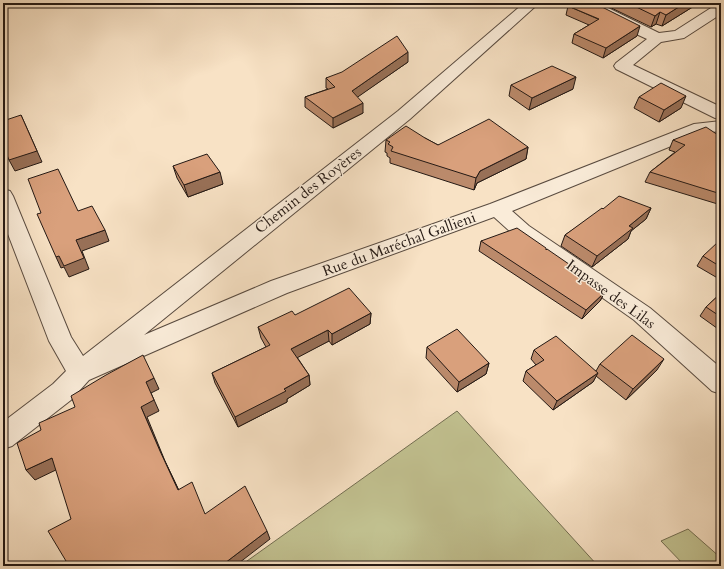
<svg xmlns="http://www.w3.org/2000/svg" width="724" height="569" font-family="Cardo,serif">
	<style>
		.green { fill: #c2c291; stroke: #736e52 }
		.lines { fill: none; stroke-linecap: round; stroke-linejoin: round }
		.minor-casing { stroke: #594b40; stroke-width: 2 }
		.minor { fill: #faecd9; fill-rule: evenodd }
		.wall { fill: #bb8a6b; stroke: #241914 }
		.shaded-wall { fill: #987057; stroke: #241914 }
		.building { fill: #d9a07c; stroke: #241914 }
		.labels { text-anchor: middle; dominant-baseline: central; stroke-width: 3; stroke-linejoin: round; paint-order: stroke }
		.street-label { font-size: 15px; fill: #241914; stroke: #faecd9 }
	</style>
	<rect width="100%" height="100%" fill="#f8e2c5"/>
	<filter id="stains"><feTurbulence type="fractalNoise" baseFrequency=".005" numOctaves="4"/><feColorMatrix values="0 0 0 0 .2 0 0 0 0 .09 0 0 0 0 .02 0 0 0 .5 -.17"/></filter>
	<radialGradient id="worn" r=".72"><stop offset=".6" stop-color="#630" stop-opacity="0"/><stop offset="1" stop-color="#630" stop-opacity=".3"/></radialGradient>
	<g class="green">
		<path d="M457 411 598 566H240Z"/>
		<path d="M688 529 721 558V566H685L661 541Z"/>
	</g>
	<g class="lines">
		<g class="minor-casing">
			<g id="minor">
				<path d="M524 3H539L410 119 144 335 271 281 490 204 694 124 721 121V131L703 133 512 211 529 226 650 308 721 368V394L712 391 634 320 515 236 494 217 287 293 89 380 71 400 12 446 3 449V422L53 384 66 371 49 341 3 221V189L10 191 13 196 71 337 83 356 398 111Z"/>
				<path d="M580 3H598L659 33 675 31 714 6 721 5V14L684 38 661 42 633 65 721 107V119L715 118 616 69 614 66 616 63 647 39 621 27 582 6Z"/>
			</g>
		</g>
		<use href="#minor" class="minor"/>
	</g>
	<g class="wall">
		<path d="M601 3H699L662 26 656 24 651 27Z"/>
		<path d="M568 6 637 36 603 58 572 43 574 34 589 25 566 15Z"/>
		<path d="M408 62 357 97 363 113 333 128 305 107V97L328 89 326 88V78Z"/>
		<path d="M511 85 573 89 529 110 509 96Z"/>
		<path d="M639 97 681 108 659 122 634 108Z"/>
		<path d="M721 137V205L645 182 650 172 675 152 669 150 673 140Z"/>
		<path d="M425 138 438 145 528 147 526 159 477 183 474 190 390 163V158L387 156V153L385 152 386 140Z"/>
		<path d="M173 166 223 184 188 197 177 178Z"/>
		<path d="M651 208 646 219 631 231 628 239 592 267 561 246 565 235 603 209Z"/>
		<path d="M481 241 546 250 577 274 605 292 600 301 582 319 479 251Z"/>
		<path d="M721 243V280L697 266 703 256Z"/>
		<path d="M721 293V331L700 316 706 307Z"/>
		<path d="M371 313 370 324 332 345 329 341 297 357 309 375 310 385 287 399V402L238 427 215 383 212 373 266 347 261 338 258 327Z"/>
		<path d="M427 347 489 363 486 374 457 392 426 358Z"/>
		<path d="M534 350 596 371 600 364 657 370 626 400 596 376 593 382 553 410 523 381 526 371 536 365 531 359Z"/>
	</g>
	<g class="shaded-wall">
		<path d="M685 3H699L662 26 666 15Z"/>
		<path d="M660 12 656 24 651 27 655 16Z"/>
		<path d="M640 26 637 36 603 58 606 48Z"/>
		<path d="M408 52V62L352 101V91Z"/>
		<path d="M576 77 573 89 529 110 532 98Z"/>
		<path d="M686 96 681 108 659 122 664 110Z"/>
		<path d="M363 103V113L333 128V118Z"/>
		<path d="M21 115 42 162 15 171 9 160Z"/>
		<path d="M528 147 526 159 477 183 474 190 476 178 480 171Z"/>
		<path d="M220 172 223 184 188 197 184 185Z"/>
		<path d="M651 208 646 219 631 231 628 239 592 267 597 256 629 226Z"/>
		<path d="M105 230 109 241 82 251 89 269 69 277 64 267 61 268 56 257 76 240Z"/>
		<path d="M605 292 600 301 582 319 586 310Z"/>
		<path d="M371 313 370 324 332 345V334Z"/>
		<path d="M328 330 329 341 293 360 291 349Z"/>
		<path d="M664 359 657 370 626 400 633 389Z"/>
		<path d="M489 363 486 374 457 392 459 382Z"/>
		<path d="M598 373 593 382 553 410 557 401Z"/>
		<path d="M309 375 310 385 287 399V402L238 427 235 417Z"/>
		<path d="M154 378 159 389 151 393 159 411 147 417 165 461 183 499 160 451 141 407 146 382Z"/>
		<path d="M52 458 60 468 35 480 26 470Z"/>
		<path d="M267 531 270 539 235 566H221Z"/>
	</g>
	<g class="building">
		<path d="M573 3H594L640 26 606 48 574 34 599 19 568 6Z"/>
		<path d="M628 3H685L666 15 660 12 655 16Z"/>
		<path d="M397 36 408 52 352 91 363 103 333 118 305 97 335 87 326 78 342 72Z"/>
		<path d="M552 66 576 77 532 98 511 85Z"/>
		<path d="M661 83 686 96 664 110 639 97Z"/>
		<path d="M21 115 37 151 9 160 3 145V121Z"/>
		<path d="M489 119 528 147 480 171 476 178 391 151 393 147 388 144 390 142 386 140 406 126 425 138 438 145Z"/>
		<path d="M706 127 721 137V194L650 172 685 145 673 140Z"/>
		<path d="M207 154 220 172 184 185 173 166Z"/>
		<path d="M58 169 78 211 92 206 105 230 76 240 84 258 64 266 59 256 56 257 37 214 41 213 28 179Z"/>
		<path d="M619 196 651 208 629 226 633 228 597 256 565 235 602 208 603 209Z"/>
		<path d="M517 228 546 248V250L547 249 579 271 576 273 605 292 586 310 481 241Z"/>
		<path d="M718 242 721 243V267L703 256Z"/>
		<path d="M349 288 371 313 332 334 328 330 291 349 309 375 284 389 286 391 235 417 212 373 270 345 258 327 292 311 295 315Z"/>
		<path d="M721 293V317L706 307Z"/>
		<path d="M457 329 489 363 459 382 427 347Z"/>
		<path d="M632 335 664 359 633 389 600 364Z"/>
		<path d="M556 336 598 373 557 401 526 371 544 360 534 350Z"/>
		<path d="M143 355 154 378 146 382 154 400 141 407 160 451 178 490 192 482 205 514 245 486 267 531 221 566H69L48 531 71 519 52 458 26 470 17 443 41 430 39 423 75 407 71 396 106 375Z"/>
	</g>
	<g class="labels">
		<g class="street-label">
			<text transform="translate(308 190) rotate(-38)">Chemin des Royères</text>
			<text transform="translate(399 244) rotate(-20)">Rue du Maréchal Gallieni</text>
			<text transform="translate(611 294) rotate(36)">Impasse des Lilas</text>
		</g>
	</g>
	<rect width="724" height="569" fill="none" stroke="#f8e2c5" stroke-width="16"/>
	<rect x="4" y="4" width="716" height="561" fill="none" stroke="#241914" stroke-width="2"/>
	<rect x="8" y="8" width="708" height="553" fill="none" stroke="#241914"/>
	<rect width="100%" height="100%" filter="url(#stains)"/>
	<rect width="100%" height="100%" fill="url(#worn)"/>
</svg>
